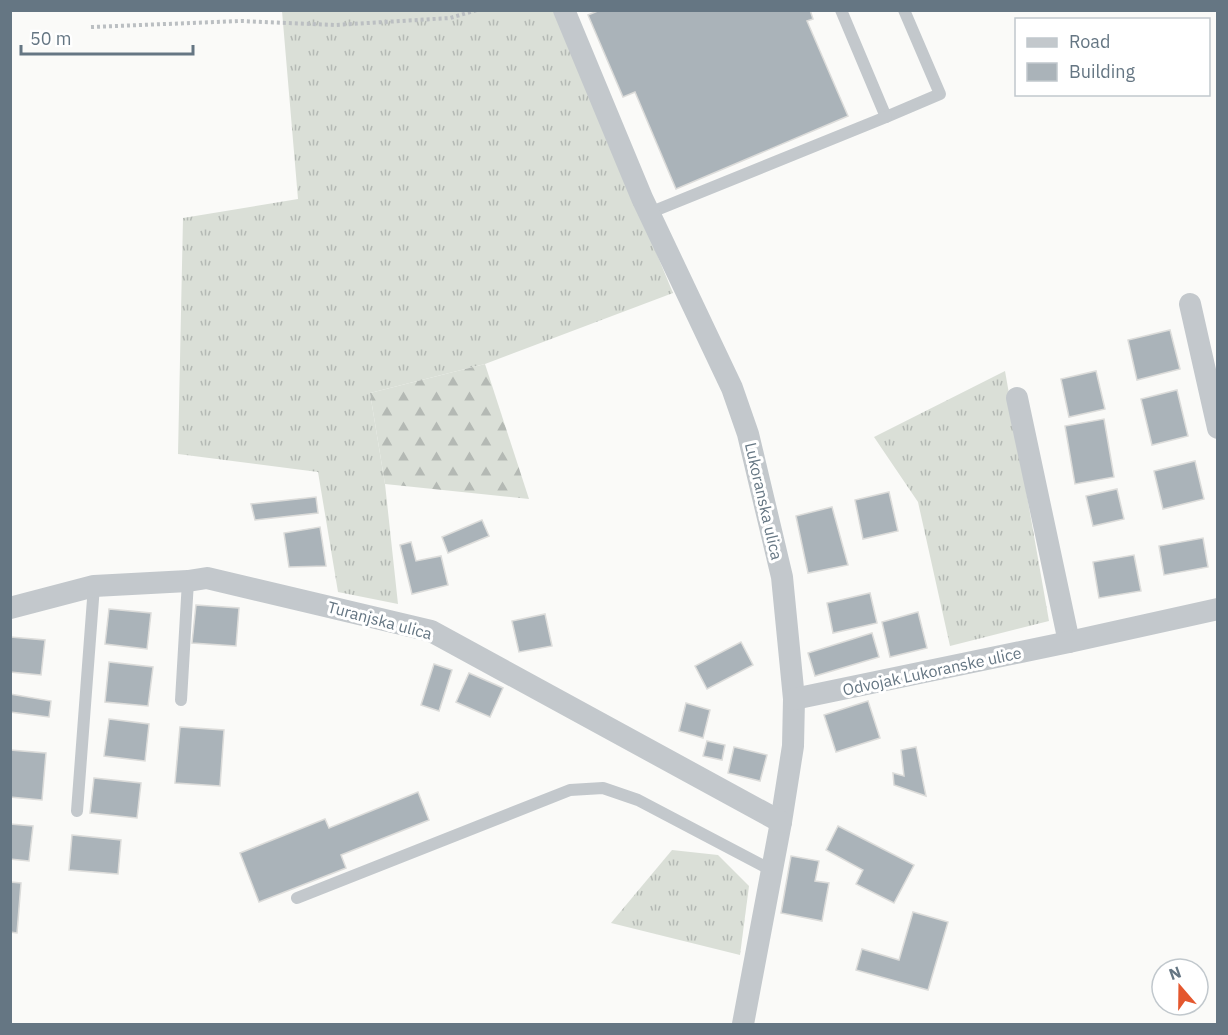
<svg xmlns="http://www.w3.org/2000/svg" width="1228" height="1035" font-family="'IBM Plex Sans',sans-serif">
	<style>
		.grass { fill: url(#grass-tufts) }
		.forest { fill: url(#forest-firs) }
		.building { fill: #aab3b9; stroke: #dcdcda; stroke-width: 1.5 }
		.lines { fill: none; stroke-linecap: round; stroke-linejoin: round }
		.path { stroke: #bbbfc2; stroke-width: 4; stroke-dasharray: 3 3; stroke-linecap: butt }
		.service { stroke: #c3c8cc; stroke-width: 12 }
		.minor { stroke: #c3c8cc; stroke-width: 22 }
		.labels { text-anchor: middle; dominant-baseline: central; stroke-width: 6; stroke-linejoin: round; paint-order: stroke }
		.street-label { font-size: 16px; fill: #657683; stroke: #fff }
	</style>
	<defs>
		<pattern id="grass-tufts" width="24" height="20" patternUnits="userSpaceOnUse" patternTransform="scale(1.5)"><rect width="24" height="20" fill="#dadfd7"/><path d="M3 7l-1-3M5 7V3M7 7l1-3M15 17l-1-3M17 17v-4M19 17l1-3" fill="none" stroke="#b4b9b4"/></pattern>
		<pattern id="forest-firs" width="22" height="20" patternUnits="userSpaceOnUse" patternTransform="scale(1.5)"><rect width="22" height="20" fill="#dadfd7"/><path d="M5 1l3.5 6h-7zM16 11l3.5 6h-7z" fill="#b4b9b4"/></pattern>
	</defs>
	<rect width="100%" height="100%" fill="#fafaf8"/>
	<g class="grass">
		<path d="M282 11H556L673 293 485 364 370 393 385 484 398 604 338 592 318 472 178 454 183 218 298 199Z"/>
		<path d="M1005 371 1049 621 950 646 918 502 874 437Z"/>
		<path d="M672 850 718 855 749 886 740 955 611 923Z"/>
	</g>
	<path class="forest" d="M485 364 529 499 385 484 370 393Z"/>
	<g class="building">
		<path d="M600 10H810L813 19 807 21 848 116 676 189 635 92 623 97 588 15Z"/>
		<path d="M1170 330 1180 369 1137 380 1128 340Z"/>
		<path d="M1096 371 1105 409 1069 417 1061 379Z"/>
		<path d="M1177 390 1188 436 1152 445 1141 399Z"/>
		<path d="M1104 419 1114 477 1075 484 1065 426Z"/>
		<path d="M1195 461 1204 499 1163 509 1154 471Z"/>
		<path d="M1117 489 1124 519 1093 526 1086 496Z"/>
		<path d="M889 492 898 531 863 539 855 500Z"/>
		<path d="M316 497 318 513 255 520 251 504Z"/>
		<path d="M832 507 848 565 808 573 796 516Z"/>
		<path d="M482 520 489 536 448 553 442 537Z"/>
		<path d="M320 527 326 566 289 567 284 533Z"/>
		<path d="M1203 538 1208 567 1164 575 1159 546Z"/>
		<path d="M411 542 416 561 441 556 448 585 412 594 400 545Z"/>
		<path d="M1134 555 1141 591 1099 598 1093 562Z"/>
		<path d="M870 593 877 623 833 633 827 603Z"/>
		<path d="M196 605 239 608 236 646 192 643Z"/>
		<path d="M109 609 151 613 147 649 105 644Z"/>
		<path d="M918 612 927 648 890 657 882 622Z"/>
		<path d="M545 614 552 646 519 652 512 621Z"/>
		<path d="M872 633 879 657 815 676 808 653Z"/>
		<path d="M10 637 45 640 41 675 10 672Z"/>
		<path d="M741 642 753 665 707 689 695 666Z"/>
		<path d="M109 662 153 667 148 706 105 702Z"/>
		<path d="M434 664 452 670 439 711 421 705Z"/>
		<path d="M469 673 503 688 490 717 456 702Z"/>
		<path d="M10 694 51 701 49 717 10 712Z"/>
		<path d="M868 701 880 738 836 752 824 715Z"/>
		<path d="M686 703 710 710 703 738 679 731Z"/>
		<path d="M109 719 149 724 145 761 104 756Z"/>
		<path d="M180 727 224 730 220 786 175 783Z"/>
		<path d="M707 741 725 745 722 760 703 756Z"/>
		<path d="M734 747 767 755 760 781 728 773Z"/>
		<path d="M916 747 926 796 894 785 893 773 904 776 901 750Z"/>
		<path d="M10 750 46 753 42 800 10 797Z"/>
		<path d="M94 778 141 783 137 818 90 813Z"/>
		<path d="M418 792 429 820 341 855 346 868 259 902 240 853 325 819 329 828Z"/>
		<path d="M10 824 33 826 29 861 10 859Z"/>
		<path d="M838 826 914 865 894 903 856 884 863 870 826 850Z"/>
		<path d="M72 835 121 840 118 874 69 870Z"/>
		<path d="M791 856 819 861 815 881 829 883 822 921 781 913Z"/>
		<path d="M10 882 21 883 17 933 10 932Z"/>
		<path d="M913 912 948 922 928 990 856 970 862 949 899 960Z"/>
	</g>
	<g class="lines">
		<path class="path" d="M91 27 241 21 335 25 450 18 477 10"/>
		<g class="service">
			<path d="M841 10 886 117 940 94 904 10"/>
			<path d="M649 213 886 117"/>
			<path d="M181 700 188 581"/>
			<path d="M77 811 94 586"/>
			<path d="M297 898 570 790 603 788 638 800 771 870"/>
		</g>
		<g class="minor">
			<path d="M564 10 642 198 732 388 748 434 782 577 794 699 793 746 781 822 743 1024"/>
			<path d="M1190 304 1218 428"/>
			<path d="M1017 398 1069 642"/>
			<path d="M10 608 94 586 188 581 207 578 431 631 781 822"/>
			<path d="M794 699 1069 642 1218 609"/>
		</g>
	</g>
	<g class="labels">
		<g class="street-label">
			<text transform="translate(764 501) rotate(77)">Lukoranska ulica</text>
			<text transform="translate(380 620) rotate(15)">Turanjska ulica</text>
			<text transform="translate(932 671) rotate(-12)">Odvojak Lukoranske ulice</text>
		</g>
	</g>
	<rect width="1228" height="1035" fill="none" stroke="#657683" stroke-width="24"/>
	<rect x="1015" y="18" width="195" height="78" fill="#ffffff" stroke="#c1c8cd" stroke-width="1.5"/>
	<rect x="1027" y="38" width="30" height="9" fill="#c3c8cc" stroke="#c1c8cd" stroke-width="1.5"/>
	<text x="1069" y="48" font-size="18" fill="#657683">Road</text>
	<rect x="1027" y="63" width="30" height="18" fill="#aab3b9" stroke="#c1c8cd" stroke-width="1.5"/>
	<text x="1069" y="78" font-size="18" fill="#657683">Building</text>
	<g transform="translate(1180 987) rotate(340)"><circle r="28" fill="#ffffff" stroke="#c1c8cd" stroke-width="1.5"/>
	<path d="M0-4.5L10 22L0 15L-10 22Z" fill="#e4572e"/>
	<text y="-9" font-size="16" font-weight="bold" text-anchor="middle" fill="#657683">N</text>
	</g>
	<path d="M21 45v9h172v-9" fill="none" stroke="#657683" stroke-width="3"/>
	<text x="30" y="45" font-size="18" fill="#657683" stroke="#ffffff" stroke-width="4.5" paint-order="stroke">50 m</text>
</svg>
